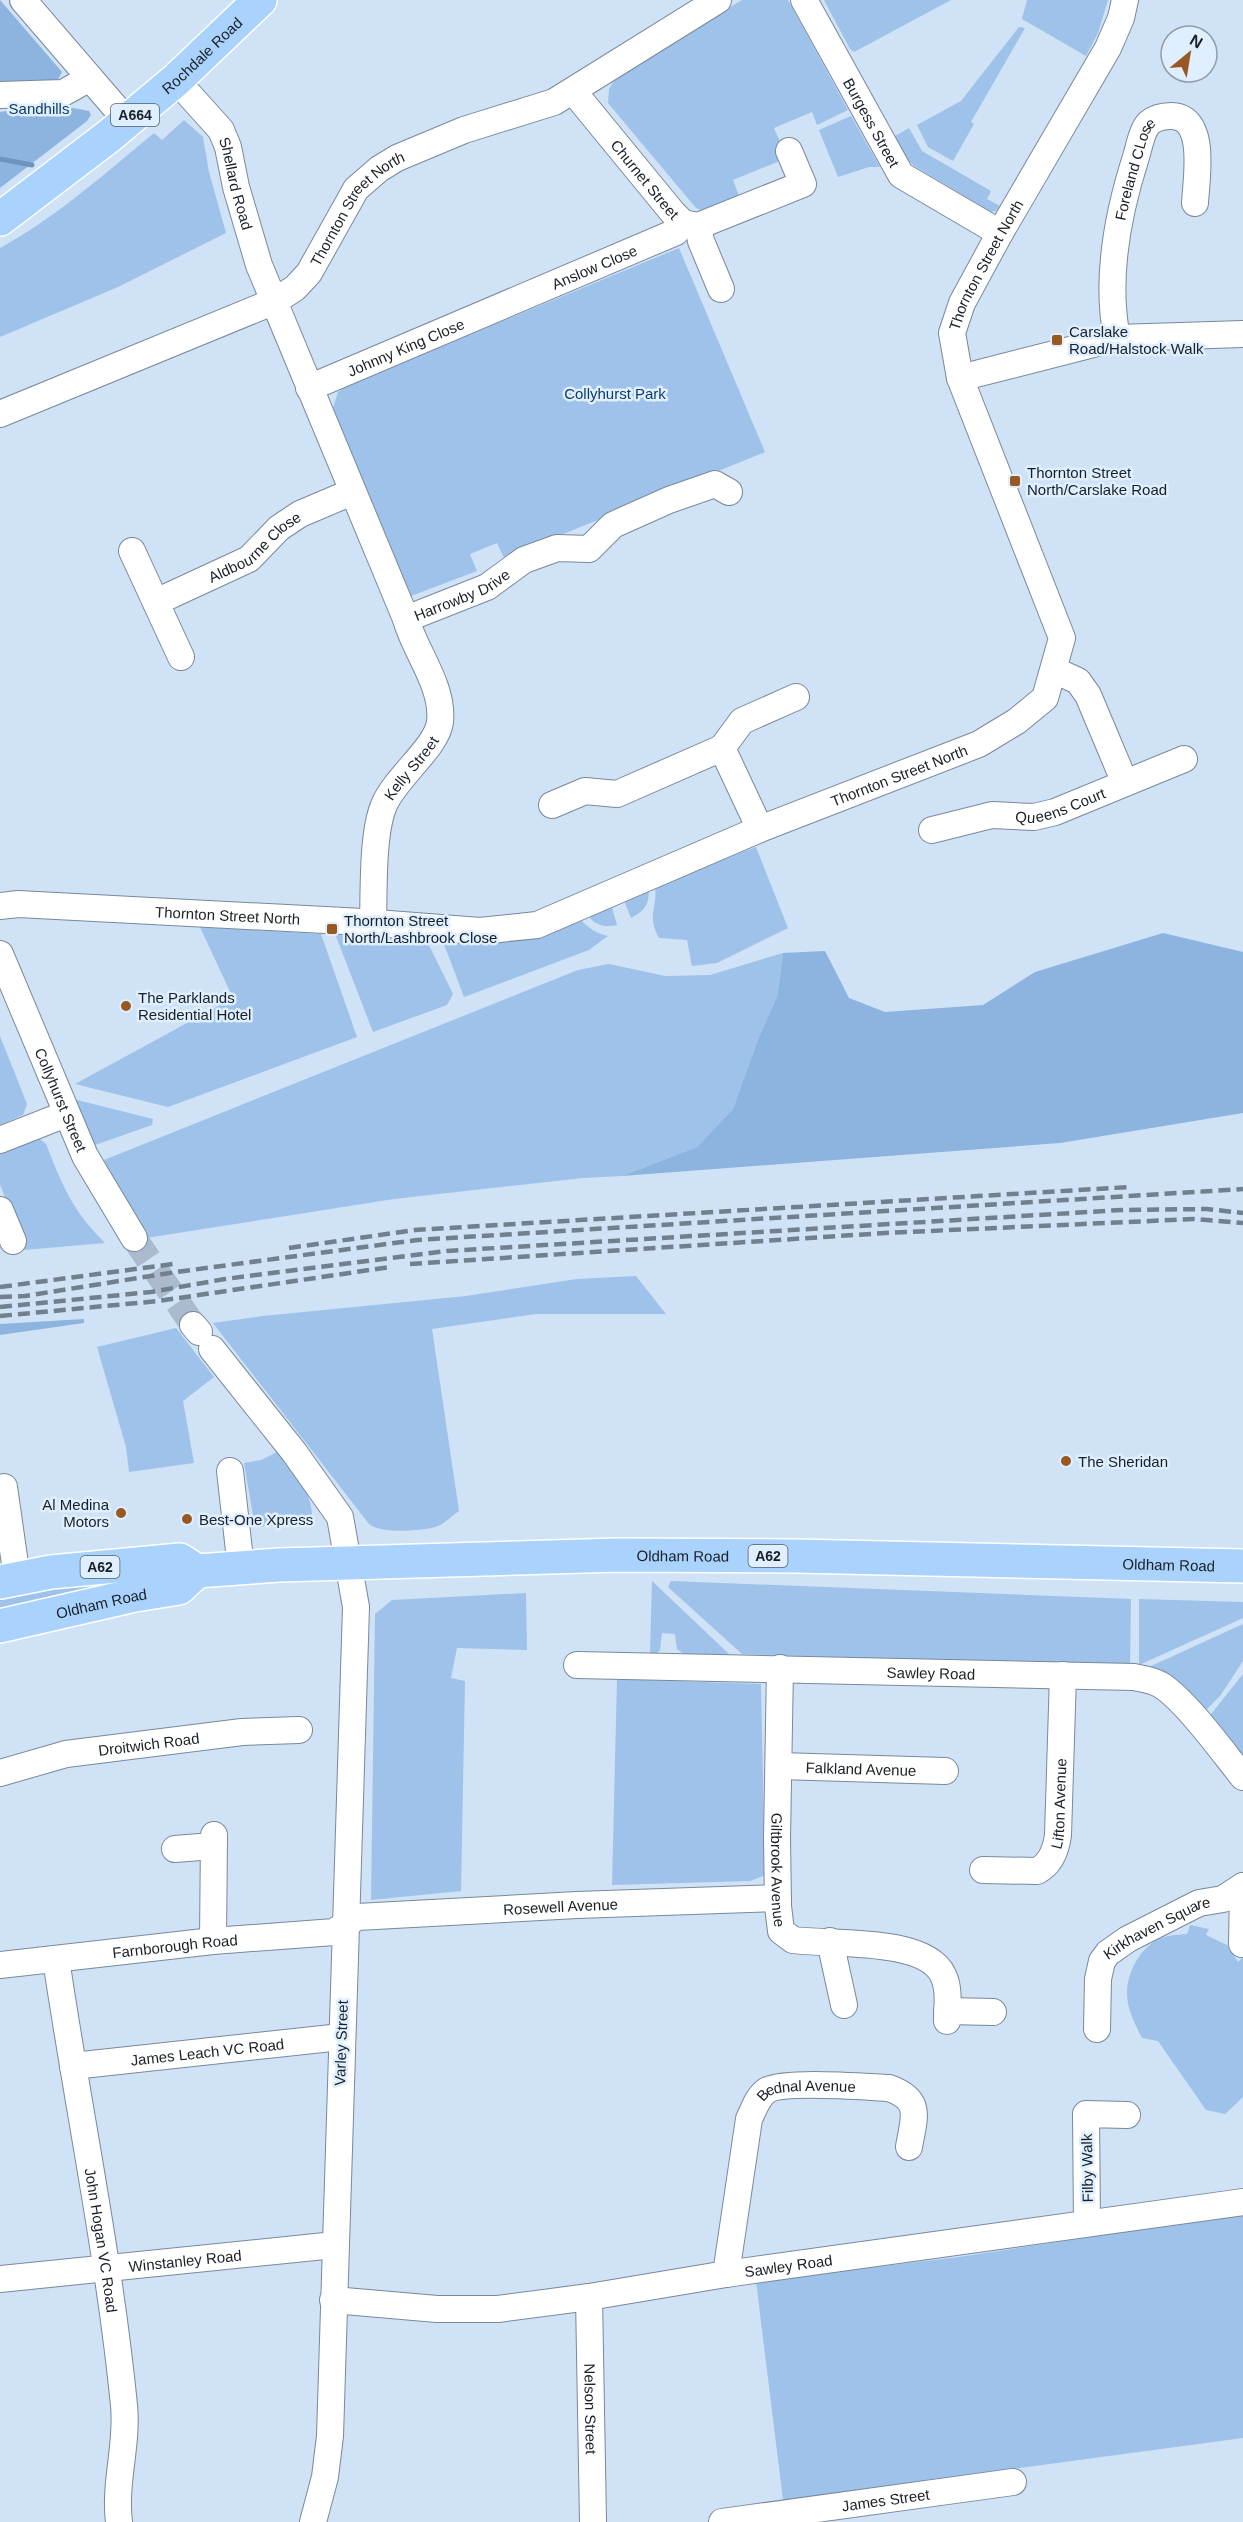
<svg xmlns="http://www.w3.org/2000/svg" width="1243" height="2522" font-family="Arial,sans-serif">
	<style>
		.green { fill: #9ec2e9 }
		.forest { fill: #8cb4de }
		.lines { fill: none; stroke-linecap: round; stroke-linejoin: round }
		.stream { stroke: #6d94bd; stroke-width: 5 }
		.minor-tunnel { stroke: #abbbcd; stroke-width: 26; stroke-dasharray: 26 13; stroke-linecap: butt }
		.minor-casing { stroke: #78899c; stroke-width: 28 }
		.highway-casing { stroke: #fff; stroke-width: 36 }
		.minor { stroke: #fff; stroke-width: 26 }
		.highway { stroke: #a9d2fc; stroke-width: 33 }
		.rail { stroke: #727f8c; stroke-width: 4.5; stroke-dasharray: 12 6; stroke-linecap: butt }
		.poi-dot { fill: #985822; stroke: #dfefff; stroke-width: 2 }
		.labels { text-anchor: middle; dominant-baseline: central; stroke-width: 5; stroke-linejoin: round; paint-order: stroke }
		.shield { fill: #dfefff; stroke: #545e68; stroke-width: 1.5 }
		.shield-label { font-size: 14px; font-weight: bold; fill: #192027 }
		.street-label { font-size: 15px; fill: #192027; stroke: #dfefff }
		.park-label { font-size: 15px; fill: #113c64; stroke: #dfefff }
		.poi-label { font-size: 15px; fill: #192027; stroke: #dfefff; text-anchor: start }
	</style>
	<rect width="100%" height="100%" fill="#cfe2f6"/>
	<g class="green">
		<path d="M742 0H788L848 110 817 125 812 112 774 128 787 158 733 180 739 196 701 210 696 208 608 103 609 89 618 75Z"/>
		<path d="M824 0H951L854 52 850 49Z"/>
		<path d="M1027 0H1108L1098 33 1086 56 1022 19Z"/>
		<path d="M1019 27 1025 28 971 122 974 124 953 161 928 147 917 125 961 101Z"/>
		<path d="M851 116 880 167H869L838 177 819 130Z"/>
		<path d="M184 120 203 137 209 172 226 233 118 287 0 337V248C54 219 107 172 154 133L162 140Z"/>
		<path d="M909 128 922 151 991 191 987 199 1000 206 996 211 991 212 916 167 907 160 895 136Z"/>
		<path d="M679 248 765 452 504 558 497 543 470 554 477 571 411 596 333 408 338 392 350 384Z"/>
		<path d="M756 847 788 928 717 963 692 966 687 940 659 938C646 914 658 910 655 885Z"/>
		<path d="M648 889C651 903 643 912 631 918L623 898Z"/>
		<path d="M611 904 617 925C604 928 593 925 587 913Z"/>
		<path d="M578 917C587 927 595 933 608 936L589 950 464 997 442 939 517 940Z"/>
		<path d="M200 927 321 934 357 1037 168 1107 75 1084 233 998Z"/>
		<path d="M334 931 425 937 453 994 447 1005 373 1032Z"/>
		<path d="M783 953 777 997 758 1039 733 1109 697 1147 622 1176 583 1178 394 1199 146 1238 104 1160 578 970 609 964 665 976 710 975Z"/>
		<path d="M0 1036 27 1104 23 1115 0 1125Z"/>
		<path d="M73 1099 153 1119 152 1125 95 1145Z"/>
		<path d="M33 1139H40L46 1144C63 1187 72 1210 105 1243L24 1250 0 1184V1151Z"/>
		<path d="M636 1276 666 1314H536L432 1329 459 1511C452 1516 443 1525 435 1527 420 1531 381 1534 369 1524L213 1323 263 1316 466 1296 577 1279Z"/>
		<path d="M176 1328 214 1377 183 1401 194 1463 129 1472 126 1447 97 1347Z"/>
		<path d="M277 1452C291 1471 311 1489 312 1514L303 1524 255 1527 244 1463 261 1460Z"/>
		<path d="M175 1569 0 1617V1594Z"/>
		<path d="M652 1581 729 1654 727 1656 685 1655 677 1649 675 1634 662 1633 660 1650 656 1654H650Z"/>
		<path d="M671 1581 1131 1599 1130 1667 742 1654 668 1587Z"/>
		<path d="M526 1593 527 1650 457 1648 451 1678 465 1681 461 1891 371 1900 375 1614 392 1600Z"/>
		<path d="M1139 1599 1243 1602V1618L1139 1665Z"/>
		<path d="M1243 1624V1661L1220 1696 1204 1712 1149 1667Z"/>
		<path d="M1243 1674V1761L1208 1718Z"/>
		<path d="M617 1679 761 1684 765 1875 750 1881 612 1885Z"/>
		<path d="M1190 1925 1209 1929 1206 1935 1227 1945 1238 1962 1243 1957V2097L1225 2114 1206 2110 1158 2041 1142 2038C1135 2024 1127 2009 1127 1993 1127 1974 1138 1952 1155 1941 1164 1935 1176 1935 1187 1934Z"/>
		<path d="M1243 2214V2438L783 2500 756 2281 959 2257Z"/>
	</g>
	<g class="forest">
		<path d="M0 0 62 72 57 81 0 82Z"/>
		<path d="M52 104 89 111 91 115 87 121 0 188V112Z"/>
		<path d="M1163 933 1243 952V1113L1060 1143 622 1176 697 1147 733 1109 758 1039 777 997 783 953 825 951 849 998 885 1012 983 1005 1035 972Z"/>
		<path d="M84 1319V1323L0 1335V1324Z"/>
	</g>
	<g class="lines">
		<path class="stream" d="M0 159 32 165"/>
		<path class="minor-tunnel" d="M134 1238 193 1325"/>
		<g class="minor-casing">
			<g id="minor">
				<path d="M23 0 127 121"/>
				<path id="s1" d="M804 0 901 175 1000 233"/>
				<path id="s2" d="M176 80 221 130 228 147 236 187 259 265 406 619 487 587 524 560 557 548 589 549 613 525 669 500 715 484 729 492"/>
				<path id="s3" d="M573 91 673 213 683 223 698 226 803 184 789 151"/>
				<path d="M0 95 63 93 90 78"/>
				<path d="M698 226 701 241 721 289"/>
				<path id="s4" d="M1117 338C1105 278 1118 213 1136 157 1139 147 1142 130 1149 123 1155 118 1164 116 1171 116 1208 116 1196 180 1195 203"/>
				<path d="M960 378 1117 338 1243 334"/>
				<path id="s5" d="M309 388 676 232 683 223"/>
				<path id="s6" d="M0 414 275 301 295 288 309 273 356 189 379 169 397 158 464 130 554 102 718 0"/>
				<path d="M132 551 181 657"/>
				<path id="s7" d="M156 602 249 559 279 528 300 514 352 492"/>
				<path d="M1054 670 1078 681 1088 695 1125 783"/>
				<path d="M552 805 585 791 617 794 722 748"/>
				<path d="M760 829 722 748 742 721 796 697"/>
				<path id="s8" d="M932 830 992 815 1034 817 1055 812 1184 759"/>
				<path id="s9" d="M0 906 18 904 363 922 480 931 537 925 760 829 979 744 1017 721 1045 698 1062 638 960 378 952 333 962 303 1000 233 1108 48 1121 18 1125 0"/>
				<path id="s10" d="M373 923C374 891 372 833 384 805 395 778 437 747 440 722 444 686 415 652 406 619"/>
				<path id="s11" d="M0 954 85 1156 134 1238"/>
				<path d="M0 1140 66 1114"/>
				<path d="M0 1210 13 1241"/>
				<path d="M193 1325 199 1332"/>
				<path d="M212 1349 294 1452 340 1517 356 1607 330 2436 325 2477 313 2522"/>
				<path d="M230 1471 241 1568"/>
				<path d="M4 1487 17 1578"/>
				<path id="s12" d="M577 1665 1134 1677C1144 1679 1153 1680 1161 1685 1187 1702 1222 1751 1243 1777"/>
				<path id="s13" d="M780 1668 777 1838 778 1906 781 1931 793 1940C830 1945 925 1937 943 1975 950 1989 947 2006 947 2021"/>
				<path id="s14" d="M779 1766 945 1771"/>
				<path id="s15" d="M0 1773 66 1754 242 1732 299 1730"/>
				<path d="M175 1849 213 1846"/>
				<path id="s16" d="M983 1870 1037 1871C1051 1864 1056 1850 1058 1835L1063 1675"/>
				<path d="M213 1941 214 1835"/>
				<path d="M830 1941 844 2005"/>
				<path d="M1242 1944 1243 1886"/>
				<path id="s17" d="M56 1959C78 2108 109 2255 124 2405 128 2445 114 2482 119 2522"/>
				<path id="s18" d="M0 1965 213 1941 334 1932 357 1917 577 1905 778 1898"/>
				<path d="M947 2011 993 2012"/>
				<path id="s19" d="M1097 2029 1098 1979 1102 1961 1108 1953 1128 1939 1199 1903 1223 1899 1243 1886"/>
				<path id="s20" d="M73 2066 341 2037"/>
				<path d="M1087 2223 1086 2114 1127 2115"/>
				<path id="s21" d="M726 2274 749 2119C754 2109 757 2098 766 2091 782 2080 866 2087 889 2088 923 2100 914 2117 909 2147"/>
				<path id="s22" d="M0 2279 335 2245"/>
				<path id="s23" d="M589 2297 593 2522"/>
				<path id="s24" d="M333 2300 437 2309H498L589 2297 726 2274 1243 2202"/>
				<path id="s25" d="M722 2522 1013 2482"/>
			</g>
		</g>
		<g class="highway-casing">
			<g id="highway">
				<path id="s26" d="M0 219 109 136 176 80 260 0"/>
				<path id="s27" d="M0 1582 51 1572 180 1560 197 1571 279 1565 618 1555 796 1556 1243 1566"/>
				<path id="s28" d="M0 1626 135 1595 179 1588 197 1571"/>
			</g>
		</g>
		<use href="#minor" class="minor"/>
		<use href="#highway" class="highway"/>
		<g class="rail">
			<path d="M289 1248 415 1230 1129 1187"/>
			<path d="M410 1264 885 1233 1194 1219 1243 1223"/>
			<path d="M0 1287 173 1264"/>
			<path d="M0 1297 25 1296 176 1272 417 1240 1243 1189"/>
			<path d="M0 1307 151 1292 225 1279 447 1251 1121 1210 1207 1209 1243 1213"/>
			<path d="M0 1316 158 1301 390 1267"/>
		</g>
	</g>
	<g class="poi-dot">
		<rect x="1051" y="334" width="12" height="12" rx="3"/>
		<rect x="1009" y="475" width="12" height="12" rx="3"/>
		<rect x="326" y="923" width="12" height="12" rx="3"/>
		<circle cx="126" cy="1006" r="6"/>
		<circle cx="1066" cy="1461" r="6"/>
		<circle cx="121" cy="1513" r="6"/>
		<circle cx="187" cy="1519" r="6"/>
	</g>
	<g class="labels">
		<g class="shield">
			<rect x="111" y="104" width="48" height="22" rx="4.5"/>
			<rect x="748.5" y="1545" width="39" height="22" rx="4.5"/>
			<rect x="80.5" y="1556" width="39" height="22" rx="4.5"/>
		</g>
		<g class="shield-label">
			<text x="135" y="115">A664</text>
			<text x="768" y="1556">A62</text>
			<text x="100" y="1567">A62</text>
		</g>
		<g class="street-label">
			<text stroke="none"><textPath href="#s26" startOffset="260">Rochdale Road</textPath></text>
			<text stroke="none"><textPath href="#s1" startOffset="140">Burgess Street</textPath></text>
			<text stroke="none"><textPath href="#s4" startOffset="172">Foreland CLose</textPath></text>
			<text stroke="none"><textPath href="#s3" startOffset="114">Churnet Street</textPath></text>
			<text stroke="none"><textPath href="#s2" startOffset="123">Shellard Road</textPath></text>
			<text stroke="none"><textPath href="#s6" startOffset="424">Thornton Street North</textPath></text>
			<text stroke="none"><textPath href="#s9" startOffset="1560">Thornton Street North</textPath></text>
			<text stroke="none"><textPath href="#s5" startOffset="310">Anslow Close</textPath></text>
			<text stroke="none"><textPath href="#s5" startOffset="105">Johnny King Close</textPath></text>
			<text stroke="none"><textPath href="#s7" startOffset="114">Aldbourne Close</textPath></text>
			<text stroke="none"><textPath href="#s2" startOffset="652">Harrowby Drive</textPath></text>
			<text stroke="none"><textPath href="#s10" startOffset="165">Kelly Street</textPath></text>
			<text stroke="none"><textPath href="#s9" startOffset="930">Thornton Street North</textPath></text>
			<text stroke="none"><textPath href="#s8" startOffset="132">Queens Court</textPath></text>
			<text stroke="none"><textPath href="#s9" startOffset="228">Thornton Street North</textPath></text>
			<text stroke="none"><textPath href="#s11" startOffset="158">Collyhurst Street</textPath></text>
			<text stroke="none"><textPath href="#s27" startOffset="688">Oldham Road</textPath></text>
			<text stroke="none"><textPath href="#s27" startOffset="1174">Oldham Road</textPath></text>
			<text stroke="none"><textPath href="#s28" startOffset="104">Oldham Road</textPath></text>
			<text stroke="none"><textPath href="#s12" startOffset="354">Sawley Road</textPath></text>
			<text stroke="none"><textPath href="#s15" startOffset="152">Droitwich Road</textPath></text>
			<text stroke="none"><textPath href="#s14" startOffset="82">Falkland Avenue</textPath></text>
			<text stroke="none"><textPath href="#s16" startOffset="129">Lifton Avenue</textPath></text>
			<text stroke="none"><textPath href="#s13" startOffset="202">Giltbrook Avenue</textPath></text>
			<text stroke="none"><textPath href="#s18" startOffset="567">Rosewell Avenue</textPath></text>
			<text stroke="none"><textPath href="#s19" startOffset="134">Kirkhaven Square</textPath></text>
			<text stroke="none"><textPath href="#s18" startOffset="176">Farnborough Road</textPath></text>
			<text transform="translate(341 2043) rotate(-88)">Varley Street</text>
			<text stroke="none"><textPath href="#s20" startOffset="135">James Leach VC Road</textPath></text>
			<text stroke="none"><textPath href="#s21" startOffset="230">Bednal Avenue</textPath></text>
			<text transform="translate(1087 2168) rotate(-91)">Filby Walk</text>
			<text stroke="none"><textPath href="#s17" startOffset="285">John Hogan VC Road</textPath></text>
			<text stroke="none"><textPath href="#s22" startOffset="186">Winstanley Road</textPath></text>
			<text stroke="none"><textPath href="#s24" startOffset="459">Sawley Road</textPath></text>
			<text stroke="none"><textPath href="#s23" startOffset="112">Nelson Street</textPath></text>
			<text stroke="none"><textPath href="#s25" startOffset="165">James Street</textPath></text>
		</g>
		<g class="park-label">
			<text x="39" y="108">Sandhills</text>
			<text x="615" y="393">Collyhurst Park</text>
		</g>
		<g class="poi-label">
			<text x="1069" y="331">Carslake<tspan x="1069" dy="17">Road/Halstock Walk</tspan></text>
			<text x="1027" y="472">Thornton Street<tspan x="1027" dy="17">North/Carslake Road</tspan></text>
			<text x="344" y="920">Thornton Street<tspan x="344" dy="17">North/Lashbrook Close</tspan></text>
			<text x="138" y="997">The Parklands<tspan x="138" dy="17">Residential Hotel</tspan></text>
			<text x="1078" y="1461">The Sheridan</text>
			<text x="109" y="1504" text-anchor="end">Al Medina<tspan x="109" dy="17">Motors</tspan></text>
			<text x="199" y="1519">Best-One Xpress</text>
		</g>
	</g>
	<g transform="translate(1189 54) rotate(30)"><circle r="28" fill="#dfefff" stroke="#909ca9" stroke-width="1.5"/>
	<path d="M0-4.5L10 22L0 15L-10 22Z" fill="#985822"/>
	<text y="-9" font-size="16" font-weight="bold" text-anchor="middle" fill="#192027">N</text>
	</g>
</svg>
